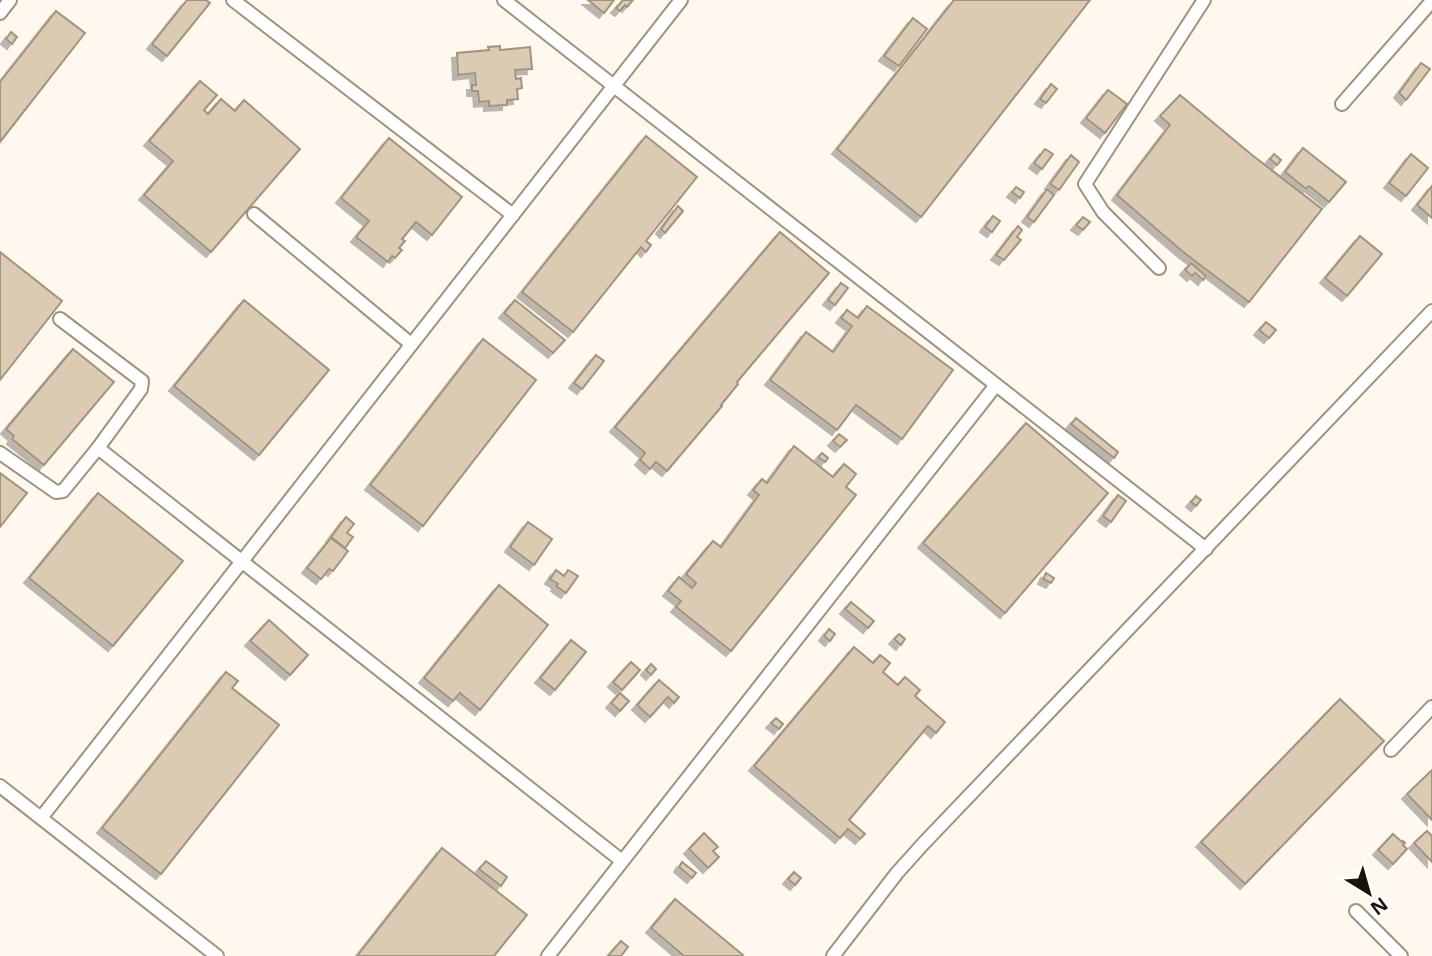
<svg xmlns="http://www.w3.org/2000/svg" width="1432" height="956" font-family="'Open Sans',sans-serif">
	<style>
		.building { fill: #dbcbb3; stroke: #a2937c; stroke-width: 2; filter: url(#shadow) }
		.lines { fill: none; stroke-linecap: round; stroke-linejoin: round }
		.minor-casing { stroke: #a1927b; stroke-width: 16 }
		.minor { stroke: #fff; stroke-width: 12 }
	</style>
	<defs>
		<filter id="shadow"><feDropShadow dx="-5" dy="5" stdDeviation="0" flood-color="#0004"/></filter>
	</defs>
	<rect width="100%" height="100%" fill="#fef8ee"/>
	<g class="building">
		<path d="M187 0H206L210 3 167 56 152 44Z"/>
		<path d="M588 0H614L604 13Z"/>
		<path d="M623 0H633L627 7 625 5 620 11 616 8Z"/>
		<path d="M954 0H1090L921 217 837 149Z"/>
		<path d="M56 11 85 33 0 142V82Z"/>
		<path d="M913 18 927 29 899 66 884 56Z"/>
		<path d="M11 32 17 37 12 44 6 39Z"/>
		<path d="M500 46V50L530 47 532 69 515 70 516 79 521 78 522 88 517 89 518 99 507 100V105L489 106V101L479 102 478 91H472V85H476L475 73 458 75 457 53 489 50 488 47Z"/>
		<path d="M1421 63 1430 69 1406 100 1399 93Z"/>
		<path d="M200 81 217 95 204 110 208 114 221 99 235 111 244 100 300 149 211 252 144 195 173 161 149 141Z"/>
		<path d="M1051 84 1057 89 1046 103 1040 99Z"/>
		<path d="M1108 90 1127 104 1105 133 1086 118Z"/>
		<path d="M1180 95 1252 155 1322 209 1249 302 1183 252 1117 195 1170 125 1160 116Z"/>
		<path d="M646 136 697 177 646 241 651 245 646 252 641 247 573 332 522 292Z"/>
		<path d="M389 138 462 197 432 235 416 222 402 239 405 241 399 248 402 250 395 258 392 256 388 262 356 237 369 221 341 198Z"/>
		<path d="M1303 148 1346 182 1329 202 1309 186 1306 189 1285 172Z"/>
		<path d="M1045 149 1053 154 1042 169 1034 163Z"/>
		<path d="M1274 154 1281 160 1277 165 1270 159Z"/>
		<path d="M1411 154 1428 168 1406 196 1389 183Z"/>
		<path d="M1071 155 1079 162 1059 190 1050 184Z"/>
		<path d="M1432 186V218L1417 205Z"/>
		<path d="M1016 187 1024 192 1020 198 1012 192Z"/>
		<path d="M1047 189 1054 195 1034 222 1027 217Z"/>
		<path d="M678 206 683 211 665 233 661 229Z"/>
		<path d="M993 216 1000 221 992 232 985 227Z"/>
		<path d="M1083 217 1090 222 1083 230 1076 225Z"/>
		<path d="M1018 226 1022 230 1017 237 1021 240 1004 260 996 255Z"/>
		<path d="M780 232 829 273 737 382 738 384 721 405 722 406 667 471 656 462 650 469 640 460 645 453 615 427Z"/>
		<path d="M1360 236 1382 254 1347 296 1325 278Z"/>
		<path d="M0 252 62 301 0 380Z"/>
		<path d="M1191 263 1206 276 1203 280 1195 273 1192 276 1185 270Z"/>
		<path d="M841 283 848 288 835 305 828 300Z"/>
		<path d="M244 300 329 370 259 455 174 386Z"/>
		<path d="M515 300 565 340 553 353 504 313Z"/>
		<path d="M867 306 953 370 902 439 856 405 837 430 770 380 806 332 833 352 852 326 841 318 847 310 858 318Z"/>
		<path d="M1266 322 1276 330 1269 338 1259 330Z"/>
		<path d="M483 339 536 380 423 526 370 485Z"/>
		<path d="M73 349 114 382 44 465 12 439 14 436 6 429Z"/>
		<path d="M596 355 604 361 582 389 574 383Z"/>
		<path d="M1076 418 1118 452 1114 458 1071 424Z"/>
		<path d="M1026 423 1108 493 1005 613 923 543Z"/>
		<path d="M839 434 847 440 840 447 833 441Z"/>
		<path d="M794 446 833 477 844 464 856 474 846 487 856 495 731 651 676 607 681 601 668 591 679 577 692 588 696 583 686 574 713 541 721 547 759 495 753 490 762 479 767 483Z"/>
		<path d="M822 453 828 458 825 462 818 457Z"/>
		<path d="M0 473 27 493 0 527Z"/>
		<path d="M98 493 183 561 113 646 29 578Z"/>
		<path d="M1118 495 1126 501 1111 522 1103 516Z"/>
		<path d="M1196 496 1201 500 1196 506 1191 502Z"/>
		<path d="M346 517 354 524 347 533 353 537 345 548 331 537Z"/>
		<path d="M528 522 552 539 534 565 510 547Z"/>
		<path d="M331 538 348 551 333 571 329 569 321 579 307 568Z"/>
		<path d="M556 570 564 576 568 570 578 576 566 593 556 586 558 584 550 579Z"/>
		<path d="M1046 573 1054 578 1051 583 1043 579Z"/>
		<path d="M499 585 548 625 480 710 460 693 453 701 424 678Z"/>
		<path d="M851 602 874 621 868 628 845 609Z"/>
		<path d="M269 620 308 655 290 675 250 641Z"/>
		<path d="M829 629 835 634 830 641 824 636Z"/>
		<path d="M899 634 905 639 901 645 894 639Z"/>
		<path d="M571 640 586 652 555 690 540 678Z"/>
		<path d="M854 647 873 663 880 655 890 663 883 672 898 685 905 677 920 690 915 696 945 722 936 733 928 726 849 820 865 834 860 839 848 829 840 838 754 766Z"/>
		<path d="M631 662 640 670 622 690 613 682Z"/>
		<path d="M651 664 656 669 651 675 646 670Z"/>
		<path d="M226 672 238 681 232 688 279 725 161 874 102 828Z"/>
		<path d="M659 680 679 697 674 703 668 697 650 717 637 705Z"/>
		<path d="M620 693 629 701 620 711 611 703Z"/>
		<path d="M1340 699 1384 741 1245 884 1201 842Z"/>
		<path d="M776 718 783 724 779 729 771 723Z"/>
		<path d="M1432 770V820L1407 794Z"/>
		<path d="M1427 831 1432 836V862L1414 843Z"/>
		<path d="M704 833 718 847 713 851 719 857 708 868 689 849Z"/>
		<path d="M1393 834 1402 842 1403 841 1405 843 1403 845 1407 849 1393 864 1378 850Z"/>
		<path d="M442 848 527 915 494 956H357Z"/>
		<path d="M486 861 507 877 501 886 479 869Z"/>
		<path d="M682 862 696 873 692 878 679 867Z"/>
		<path d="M794 872 801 878 795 885 788 879Z"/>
		<path d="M675 899 743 955 742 956H684L651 928Z"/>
		<path d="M621 941 628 947 621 956H608Z"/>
	</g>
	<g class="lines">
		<g class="minor-casing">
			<g id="minor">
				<path d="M233 0 513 215"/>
				<path d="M504 0 1206 549"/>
				<path d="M0 13 10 0"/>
				<path d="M1342 104 1432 1"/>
				<path d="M254 214 411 344"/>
				<path d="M1159 268 1103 212 1085 184 1204 0"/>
				<path d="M98 448 622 861"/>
				<path d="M0 453 56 492 63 491 98 448 141 389 142 381 60 319"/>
				<path d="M1391 750 1432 707"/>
				<path d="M0 786 217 956"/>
				<path d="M41 818 681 0"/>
				<path d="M1356 911 1401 956"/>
				<path d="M548 956 996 385"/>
				<path d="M833 956 897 873 923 844 1432 311"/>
			</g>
		</g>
		<use href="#minor" class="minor"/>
	</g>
	<g transform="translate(1369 893) rotate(143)" stroke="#ffffff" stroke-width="5" paint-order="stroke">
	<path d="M0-5L12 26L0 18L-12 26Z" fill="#19130a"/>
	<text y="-10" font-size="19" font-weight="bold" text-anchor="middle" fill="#19130a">N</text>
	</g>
</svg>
